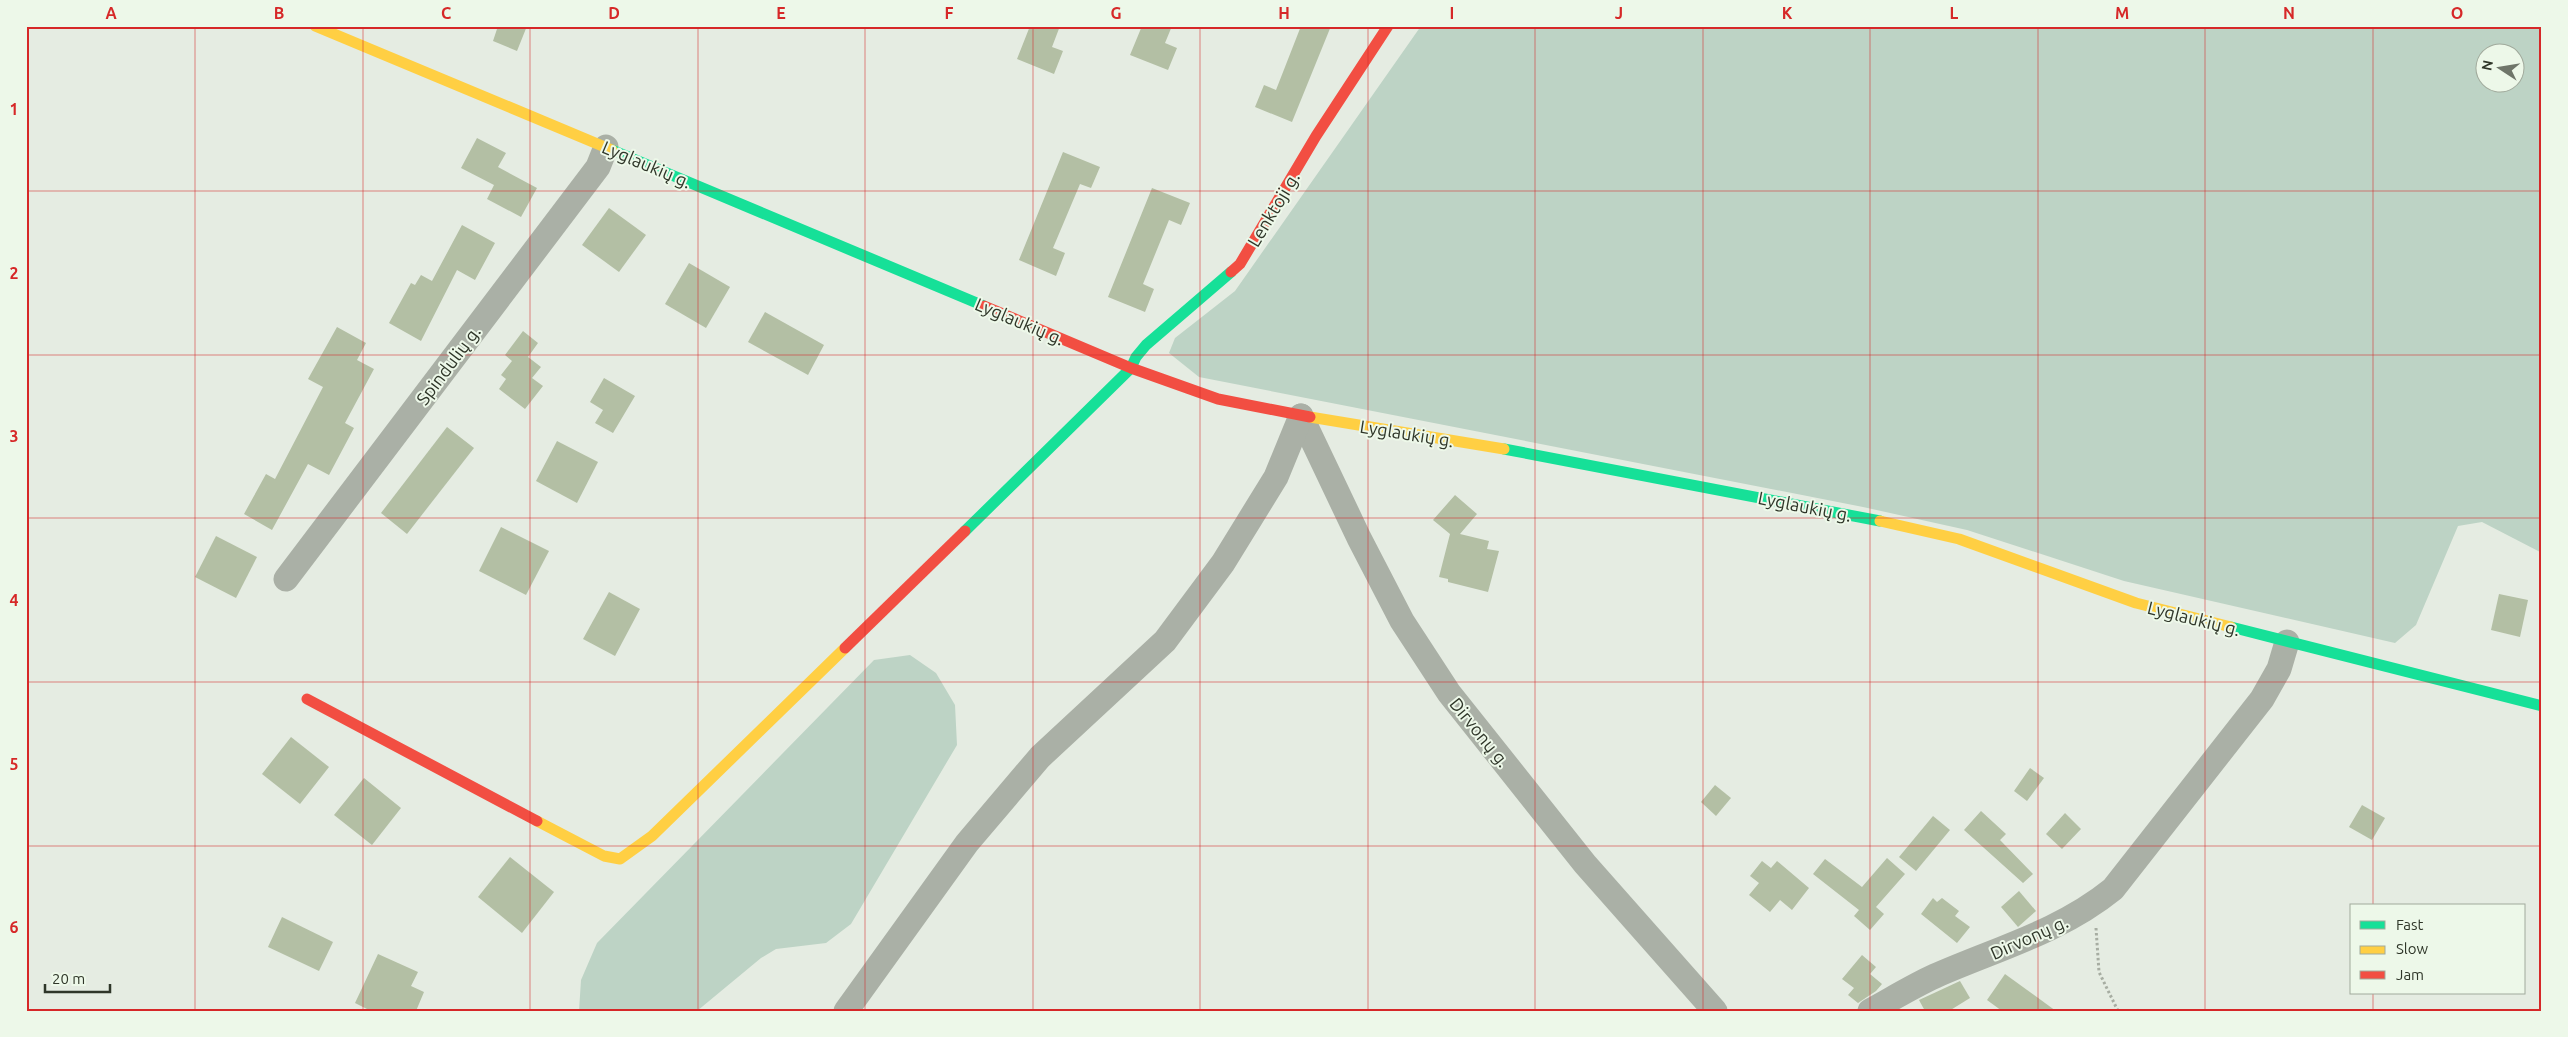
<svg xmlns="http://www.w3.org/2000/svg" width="2568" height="1037" font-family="Ubuntu,sans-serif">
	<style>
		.green { fill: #bdd3c5; fill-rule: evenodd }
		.building { fill: #b3bfa4 }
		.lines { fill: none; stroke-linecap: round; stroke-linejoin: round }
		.path { stroke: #a7ada2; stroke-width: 3; stroke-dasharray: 2.5 2.5; stroke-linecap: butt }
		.street { stroke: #aab0a6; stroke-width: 25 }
		.fast { stroke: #16e098; stroke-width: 11 }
		.slow { stroke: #ffcf43; stroke-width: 11 }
		.jam { stroke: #f24e42; stroke-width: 11 }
		.grid { fill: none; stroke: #d62828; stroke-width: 1; stroke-opacity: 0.55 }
		.labels { text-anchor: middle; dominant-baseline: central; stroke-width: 4; stroke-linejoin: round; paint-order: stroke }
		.street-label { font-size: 18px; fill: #2f3629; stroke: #edf8e9 }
		.neatline { fill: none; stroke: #d62828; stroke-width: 2 }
		.grid-label { font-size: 16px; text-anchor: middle; font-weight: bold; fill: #d62828 }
	</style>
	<rect width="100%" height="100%" fill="#e5ece2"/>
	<g class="green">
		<path d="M1421 26H2542V553L2482 522 2458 526 2416 625 2395 643 2124 581 1967 530 1863 507 1199 377 1169 353 1175 338 1235 291ZM2486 52H2516V82H2486Z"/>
		<path d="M910 655 936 673 955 705 957 745 851 924 826 943 776 949 761 958 697 1011H579L581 980 597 943 874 660Z"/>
	</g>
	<g class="building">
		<path d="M498 26H527L517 51 493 41Z"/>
		<path d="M1030 26H1060L1052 47 1063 51 1054 74 1017 59Z"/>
		<path d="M1142 26H1172L1165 43 1177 48 1168 70 1130 55Z"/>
		<path d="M1301 26H1331L1292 122 1255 107 1264 85 1276 90Z"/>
		<path d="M477 138 506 153 498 167 537 188 521 217 487 199 494 185 461 168Z"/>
		<path d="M1063 152 1100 167 1091 188 1080 184 1053 248 1065 253 1056 276 1019 260Z"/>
		<path d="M1152 188 1190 203 1181 225 1169 220 1143 284 1154 289 1145 312 1108 297Z"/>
		<path d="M609 208 646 235 619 272 582 245Z"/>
		<path d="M462 225 495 243 475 280 457 270 421 341 389 323 411 283 415 285 421 275 432 281Z"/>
		<path d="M689 263 730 287 706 328 665 304Z"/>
		<path d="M765 312 824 345 808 375 748 342Z"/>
		<path d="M337 327 366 343 357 360 374 369 345 423 354 428 329 475 308 464 272 530 244 514 266 474 275 479 323 387 308 379Z"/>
		<path d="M523 331 538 343 528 357 541 367 532 378 543 386 525 409 499 389 506 379 501 375 512 361 505 355Z"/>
		<path d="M604 378 635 396 613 433 595 423 603 410 590 402Z"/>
		<path d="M447 427 474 448 407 534 381 513Z"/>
		<path d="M557 441 598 462 577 503 536 481Z"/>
		<path d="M1455 495 1477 514 1460 534 1489 541 1487 549 1499 551 1488 592 1448 582V579L1439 577 1450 534 1433 520Z"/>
		<path d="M501 527 549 551 526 595 479 571Z"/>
		<path d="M216 536 257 557 236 598 195 577Z"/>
		<path d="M609 592 640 609 615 656 583 639Z"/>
		<path d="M2499 594 2528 600 2520 637 2491 630Z"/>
		<path d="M291 737 329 767 300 804 262 774Z"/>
		<path d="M2030 768 2044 778 2027 801 2014 791Z"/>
		<path d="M364 778 401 808 372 845 334 815Z"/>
		<path d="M1715 785 1731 798 1716 816 1701 802Z"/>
		<path d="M2362 805 2385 818 2372 840 2349 827Z"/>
		<path d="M1981 811 2006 834 2000 840 2033 874 2023 883 1964 830Z"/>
		<path d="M2065 813 2081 829 2062 849 2046 834Z"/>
		<path d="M1933 816 1950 830 1916 871 1899 857Z"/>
		<path d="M510 857 554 892 522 933 478 897Z"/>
		<path d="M1887 858 1905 874 1876 907 1884 914 1870 930 1854 916 1859 910 1813 874 1825 859 1862 887Z"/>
		<path d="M1762 861 1771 868 1777 861 1809 888 1792 910 1780 900 1770 912 1749 895 1759 883 1750 876Z"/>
		<path d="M2019 891 2036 911 2018 927 2001 907Z"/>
		<path d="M1933 898 1937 902 1942 898 1959 911 1955 916 1970 927 1957 943 1921 914Z"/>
		<path d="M282 917 333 942 319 971 268 947Z"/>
		<path d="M378 954 418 972 411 986 424 992 416 1011H371L355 1003Z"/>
		<path d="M1862 955 1876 967 1870 974 1882 984 1876 991 1858 1003 1848 995 1854 988 1842 979Z"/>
		<path d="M2005 974 2056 1011H2002L1987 1000Z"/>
		<path d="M1960 981 1970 998 1949 1011H1925L1919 1000Z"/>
	</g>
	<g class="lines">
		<path class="path" d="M2096 928 2099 972 2118 1011"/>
		<g class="street">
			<path d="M1301 416 1359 538 1402 621 1449 693 1585 864 1715 1011"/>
			<path d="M286 579 598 167 606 147"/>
			<path d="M846 1011 967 843 1040 757 1165 641 1223 563 1276 477 1301 416"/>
			<path d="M1870 1011C1892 999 1913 986 1935 976 1996 949 2060 932 2113 889L2262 699 2279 669 2287 642"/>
		</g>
		<g class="fast">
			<path d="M612 150 984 306"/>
			<path d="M1504 449 1880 521"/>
			<path d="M965 531 1131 368 1136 357 1146 345 1231 272"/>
			<path d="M2231 627 2542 706"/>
		</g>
		<g class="slow">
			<path d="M315 26 612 150"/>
			<path d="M1310 417 1504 449"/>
			<path d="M1880 521 1959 539 2136 603 2231 627"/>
			<path d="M537 821 604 856 620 859 652 836 845 648"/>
		</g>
		<g class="jam">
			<path d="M1231 272 1240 264 1316 136 1388 26"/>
			<path d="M984 306 1131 368 1218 399 1310 417"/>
			<path d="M845 648 965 531"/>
			<path d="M307 699 537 821"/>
		</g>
	</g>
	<path class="grid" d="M195 26V1011M363 26V1011M530 26V1011M698 26V1011M865 26V1011M1033 26V1011M1200 26V1011M1368 26V1011M1535 26V1011M1703 26V1011M1870 26V1011M2038 26V1011M2205 26V1011M2373 26V906M26 191H2542M26 355H2542M26 518H2542M26 682H2542M26 846H2542M2373 993V1011"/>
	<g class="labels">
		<g class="street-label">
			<text transform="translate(647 164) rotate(23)">Lyglaukių g.</text>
			<text transform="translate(1273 209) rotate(-59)">Lenktoji g.</text>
			<text transform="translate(1020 321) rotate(23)">Lyglaukių g.</text>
			<text transform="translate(448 365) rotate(-53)">Spindulių g.</text>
			<text transform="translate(1407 433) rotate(9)">Lyglaukių g.</text>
			<text transform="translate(1805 506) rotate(11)">Lyglaukių g.</text>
			<text transform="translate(2194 618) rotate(14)">Lyglaukių g.</text>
			<text transform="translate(1480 732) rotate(51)">Dirvonų g.</text>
			<text transform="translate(2029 937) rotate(-24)">Dirvonų g.</text>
		</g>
	</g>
	<rect width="2568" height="1037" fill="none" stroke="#edf8e9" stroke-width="55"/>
	<rect x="2350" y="904" width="175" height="90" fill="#edf8e9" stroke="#a1aa9c"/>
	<rect x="2360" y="921" width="25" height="8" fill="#16e098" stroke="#a1aa9c"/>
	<text x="2396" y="930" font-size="15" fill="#2f3629">Fast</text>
	<rect x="2360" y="946" width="25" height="8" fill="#ffcf43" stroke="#a1aa9c"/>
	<text x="2396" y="954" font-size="15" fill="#2f3629">Slow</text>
	<rect x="2360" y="971" width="25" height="8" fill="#f24e42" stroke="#a1aa9c"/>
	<text x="2396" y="980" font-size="15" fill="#2f3629">Jam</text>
	<g transform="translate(2500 68) rotate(282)"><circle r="24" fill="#edf8e9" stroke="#a1aa9c"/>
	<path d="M0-4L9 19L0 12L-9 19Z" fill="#6f766a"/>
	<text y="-8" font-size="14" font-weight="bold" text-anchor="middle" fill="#2f3629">N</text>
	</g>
	<path d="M45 984v8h65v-8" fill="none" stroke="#2f3629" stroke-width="2.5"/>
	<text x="52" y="984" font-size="15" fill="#2f3629" stroke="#edf8e9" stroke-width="4" paint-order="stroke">20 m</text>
	<rect x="28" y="28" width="2512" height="982" class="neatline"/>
	<g class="grid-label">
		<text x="111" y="19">A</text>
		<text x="279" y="19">B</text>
		<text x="446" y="19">C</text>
		<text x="614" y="19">D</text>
		<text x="781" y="19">E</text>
		<text x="949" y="19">F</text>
		<text x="1116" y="19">G</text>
		<text x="1284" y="19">H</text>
		<text x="1452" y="19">I</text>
		<text x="1619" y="19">J</text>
		<text x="1787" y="19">K</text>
		<text x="1954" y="19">L</text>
		<text x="2122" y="19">M</text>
		<text x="2289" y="19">N</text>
		<text x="2457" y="19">O</text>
		<text x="14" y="115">1</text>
		<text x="14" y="279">2</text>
		<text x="14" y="442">3</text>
		<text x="14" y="606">4</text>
		<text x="14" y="770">5</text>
		<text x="14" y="933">6</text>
	</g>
</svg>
